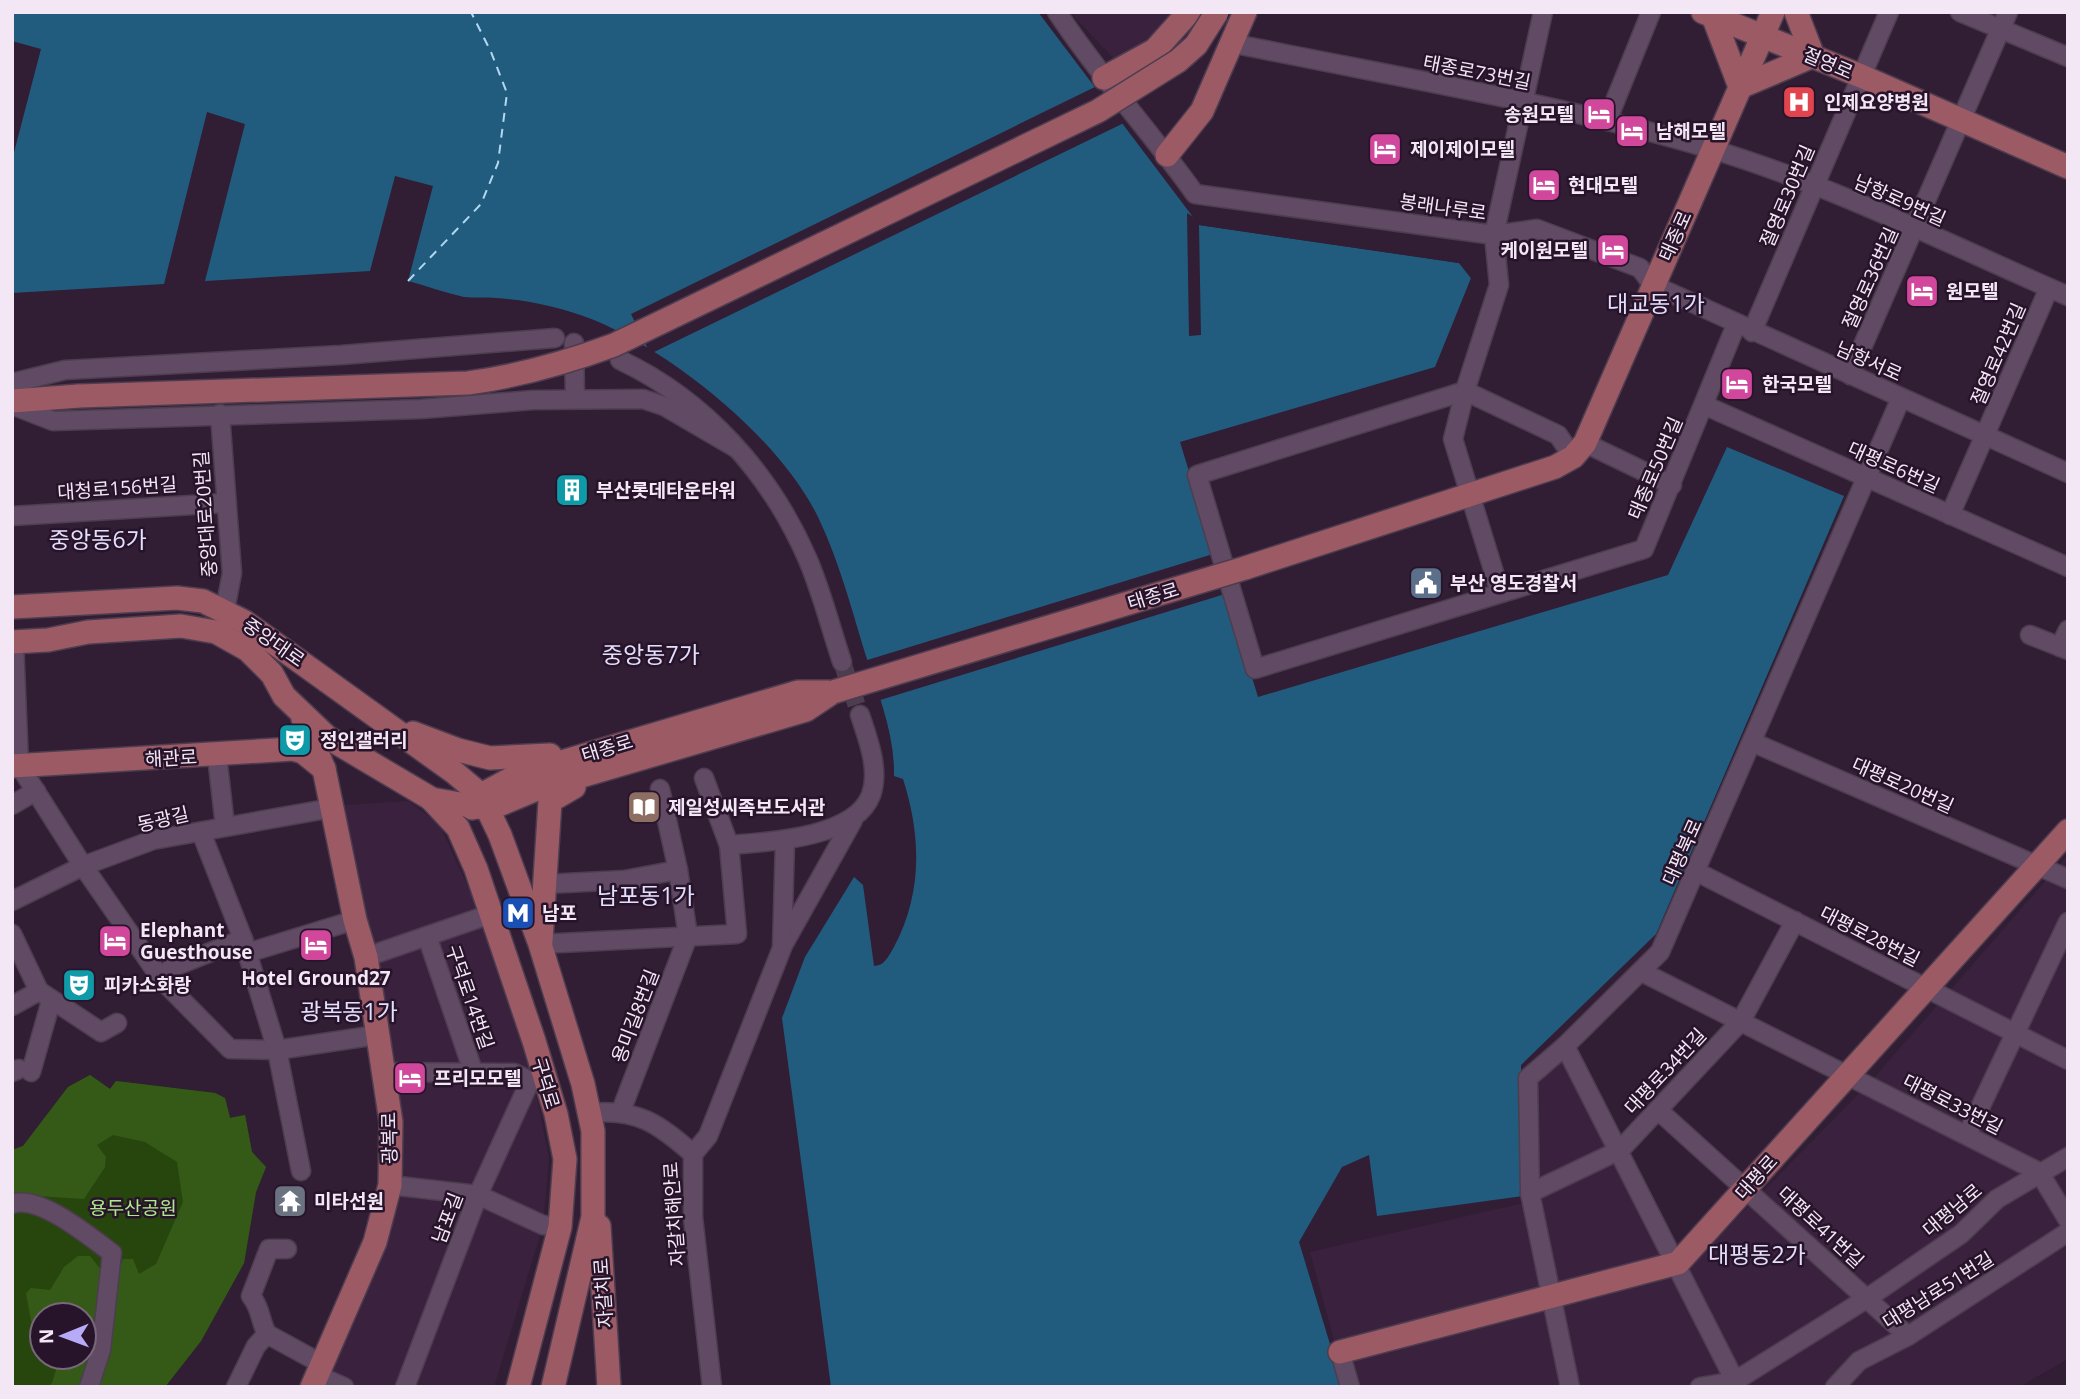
<svg xmlns="http://www.w3.org/2000/svg" width="2080" height="1399" font-family="'Open Sans','Noto Sans KR',sans-serif">
	<style>
		.built { fill: #3a223e }
		.green { fill: #27460e; fill-rule: evenodd }
		.forest { fill: #355a18 }
		.water { fill: #215c7f }
		.pier { fill: #311e34 }
		.lines { fill: none; stroke-linecap: round; stroke-linejoin: round }
		.ferry { stroke: #b2d7f1; stroke-width: 2; stroke-dasharray: 9 7; stroke-linecap: butt }
		.minor-tunnel { stroke: #4e3c51; stroke-width: 18; stroke-dasharray: 18 9; stroke-linecap: butt }
		.minor-casing { stroke: #4d3d4f; stroke-width: 21 }
		.major-casing { stroke: #4d3d4f; stroke-width: 26 }
		.minor { stroke: #604a64; stroke-width: 18 }
		.major { stroke: #9c5a65; stroke-width: 23 }
		.major-bridge-casing { stroke: #4d3d4f; stroke-width: 26; stroke-linecap: butt }
		.major-bridge { stroke: #9c5a65; stroke-width: 23 }
		.labels { text-anchor: middle; dominant-baseline: central; stroke-width: 5; stroke-linejoin: round; paint-order: stroke }
		.street-label { font-size: 19px; fill: #f3e6f5; stroke: #27142a }
		.poi-label { font-size: 19px; font-weight: bold; fill: #f3e6f5; stroke: #27142a; text-anchor: start }
		.park-label { font-size: 19px; fill: #b0e88d; stroke: #27142a }
		.quarter-label { font-size: 23px; fill: #e3dffd; stroke: #27142a }
	</style>
	<rect width="100%" height="100%" fill="#311e34"/>
	<g class="built">
		<path d="M1070 12H1176L1157 33 1117 62Z"/>
		<path d="M408 801 439 824 482 917 532 1075 549 1157 543 1225 494 1387H312L390 1185 333 806Z"/>
		<path d="M2068 855V1359L2019 1387H1347L1310 1252 1537 1200 1540 1195 1532 1089 1533 1083 1563 1055 1678 1278 1874 1078Z"/>
	</g>
	<path class="green" d="M90 1075 110 1089 116 1081 215 1093 225 1098 230 1118 245 1115 252 1152 266 1167 256 1192 244 1263 201 1341 165 1387H12V1150L23 1146 68 1087ZM42 1315H84V1357H42Z"/>
	<path class="forest" d="M90 1075 110 1089 116 1081 215 1093 225 1098 230 1118 245 1115 252 1152 266 1167 256 1192 244 1263 201 1341 165 1387H47L52 1383 59 1360 56 1357H84V1315H42V1344L34 1337 26 1293 31 1288 50 1290 64 1267 78 1256H90L114 1286 123 1259H133L139 1274 156 1264 183 1202 177 1162 145 1142 113 1135 97 1145 106 1157 105 1167 84 1199 21 1195 12 1198V1150L23 1146 68 1087Z"/>
	<path class="water" d="M12 12H1038L1199 225 1459 263 1471 278 1435 367 1180 442 1258 697 1668 575 1727 447 1844 496 1656 934 1521 1065 1523 1196 1377 1216 1369 1155 1342 1167 1299 1242 1343 1387H831L782 1018 805 957 854 877 863 885 874 966C884 966 888 957 894 947 923 893 921 835 903 779L894 776C895 734 878 693 865 653 851 607 839 561 818 517 779 438 675 354 594 320 564 308 529 300 496 298 486 297 475 298 464 297 446 293 427 286 408 281L433 186 395 176 370 271 205 281 245 124 207 112 164 284 12 293V160L41 49 12 41Z"/>
	<g class="pier">
		<path d="M1099 85 1126 122 652 353 649 351 631 314Z"/>
		<path d="M1187 213 1200 221 1460 260 1471 273V278L1459 263 1199 225 1201 335 1189 336Z"/>
		<path d="M1213 554 1225 594 877 701 864 661Z"/>
	</g>
	<g class="lines">
		<path class="ferry" d="M408 281 481 204 498 163 507 93 491 52 471 12"/>
		<path class="minor-tunnel" d="M842 662 860 715"/>
		<g class="minor-casing">
			<g id="minor">
				<path d="M1057 12C1099 76 1151 132 1195 194L1494 235 1499 285 1465 391 1197 475 1255 669 1644 549 1736 325"/>
				<path d="M1543 12 1494 235 1537 229 1640 268 1653 285 2068 473"/>
				<path d="M1960 12 2068 57"/>
				<path d="M1231 43C1391 76 1554 102 1711 149 1834 186 1950 245 2068 296"/>
				<path d="M1607 121 1651 12"/>
				<path d="M1752 332 1889 12"/>
				<path d="M574 343 575 399"/>
				<path d="M620 360C705 400 771 474 808 560 822 593 831 629 842 662"/>
				<path d="M1850 375 2008 12"/>
				<path d="M12 383 65 370 341 355 555 338"/>
				<path d="M12 405 53 421 421 409 533 400 643 399 664 406 736 448"/>
				<path d="M1704 405 2068 567"/>
				<path d="M220 414 232 573 225 610"/>
				<path d="M1585 443 1672 485"/>
				<path d="M1950 515 2049 288"/>
				<path d="M12 516 225 503"/>
				<path d="M1500 592 1453 439 1465 391 1558 435 1573 457"/>
				<path d="M2030 635 2068 650"/>
				<path d="M14 642 19 765 83 866 162 980 230 1049 277 1050 377 1035"/>
				<path d="M2060 647 2068 630"/>
				<path d="M1752 742 2068 879"/>
				<path d="M217 756 225 826"/>
				<path d="M12 805 36 791"/>
				<path d="M201 832 243 939 277 1050 301 1171"/>
				<path d="M729 845C769 842 855 838 871 795 880 770 868 739 860 715"/>
				<path d="M1697 872 2068 1060"/>
				<path d="M546 884 624 880 678 870"/>
				<path d="M12 901 83 866 153 840 332 808"/>
				<path d="M12 934 39 991"/>
				<path d="M427 936 473 1071"/>
				<path d="M540 944 737 934 729 845 704 778"/>
				<path d="M783 945 853 820"/>
				<path d="M247 953 355 920"/>
				<path d="M366 957 491 914"/>
				<path d="M1642 972 2039 1172 2068 1220"/>
				<path d="M162 980 171 968 243 939"/>
				<path d="M12 1006 39 991 101 1032 117 1023"/>
				<path d="M1565 1046 1738 1387"/>
				<path d="M12 1072 19 1069"/>
				<path d="M31 1072 51 1001"/>
				<path d="M385 1072 514 1073 530 1081"/>
				<path d="M1658 1110 1908 1336"/>
				<path d="M621 1111 688 936 678 870 660 789"/>
				<path d="M590 1113C637 1108 659 1124 693 1154V1217L712 1387"/>
				<path d="M1967 1135 2068 922"/>
				<path d="M693 1154 708 1136 782 948 785 841"/>
				<path d="M390 1185 478 1195 543 1225 560 1227"/>
				<path d="M1530 1193 1620 1150 1741 1021 1795 921"/>
				<path d="M12 1204C39 1194 90 1237 112 1253L101 1350 89 1387"/>
				<path d="M267 1334C259 1319 262 1310 251 1296L269 1249H287"/>
				<path d="M1340 1352 1350 1387"/>
				<path d="M317 1375 344 1387"/>
				<path d="M236 1387 256 1346 267 1334 322 1364"/>
				<path d="M405 1387 478 1195 530 1081 545 1076"/>
				<path d="M1570 1387 1530 1193 1528 1078 1565 1046 1660 952 1901 398"/>
				<path d="M1700 1387 1735 1381 1866 1299 1961 1234 1997 1199 2068 1157"/>
				<path d="M1835 1387 1859 1361 1908 1336 2068 1232"/>
			</g>
		</g>
		<g class="major-casing">
			<g id="major">
				<path d="M1703 12 1861 76 2068 167"/>
				<path d="M1796 12 1813 56"/>
				<path d="M1713 16 1740 87"/>
				<path d="M1104 78 1155 50 1189 12"/>
				<path d="M1740 87 1813 56"/>
				<path d="M1167 155 1202 111 1245 12"/>
				<path d="M12 401 79 396"/>
				<path d="M1245 568 1555 467 1573 457 1585 443 1773 12"/>
				<path d="M12 607 177 598 203 601 245 622 455 773 481 795 500 835 540 944 583 1084 593 1131V1217L553 1387"/>
				<path d="M12 642 48 640 88 632 181 626 216 632 248 650 272 674 284 696 327 737 430 798 458 828 476 869 534 1041 556 1114 565 1159 560 1227 518 1387"/>
				<path d="M303 719 324 769 355 920 366 957 391 1122 390 1185 375 1242 312 1387"/>
				<path d="M413 733 458 750 490 758 550 755"/>
				<path d="M12 766 293 749 303 752 324 769"/>
				<path d="M431 799 489 809 537 789 806 710 833 692"/>
				<path d="M472 808 481 795 518 775 798 692H833"/>
				<path d="M541 941 550 801 574 787"/>
				<path d="M599 1226 609 1387"/>
				<path d="M1340 1352 1678 1263 2068 831"/>
			</g>
		</g>
		<use href="#minor" class="minor"/>
		<use href="#major" class="major"/>
		<g class="major-bridge-casing">
			<g id="major-bridge">
				<path d="M79 396 468 383C520 376 565 363 614 345L1098 111 1178 61 1196 45 1217 12"/>
				<path d="M833 692 1245 568"/>
			</g>
		</g>
		<use href="#major-bridge" class="major-bridge"/>
	</g>
	<defs>
		<g id="hospital-square" transform="scale(1.75)"><rect x="-9" y="-9" width="18" height="18" rx="4" fill="#e0444e" stroke="#27142a"/><path d="M-5-5h3v3.5h4V-5h3V5h-3V1.5h-4V5h-3Z" fill="#fff"/></g>
		<g id="hotel-square" transform="scale(1.75)"><rect x="-9" y="-9" width="18" height="18" rx="4" fill="#d1479c" stroke="#27142a"/><path d="M-6-4.5h1.5V1H6V5H4.5V3h-9V5H-6ZM-4 0a1.8 1.8 0 1 1 3.6 0ZM.5 0V-2.5h3Q6-2.5 6 0Z" fill="#fff"/></g>
		<g id="building-square" transform="scale(1.75)"><rect x="-9" y="-9" width="18" height="18" rx="4" fill="#0f9aa8" stroke="#27142a"/><path d="M-4-6H4V6H1V3H-1V6H-4ZM-2.5-4.3h1.7v1.8h-1.7ZM.8-4.3h1.7v1.8H.8ZM-2.5-1h1.7V.8h-1.7ZM.8-1h1.7V.8H.8Z" fill="#fff"/></g>
		<g id="civic-square" transform="scale(1.75)"><rect x="-9" y="-9" width="18" height="18" rx="4" fill="#5c6f8a" stroke="#27142a"/><path d="M-.6-6.5H3V-4.5H.6V-3L4-1V1h2V6H-6V1h2V-1L-.6-3ZM-1.2 2.5V6h2.4V2.5Z" fill="#fff"/></g>
		<g id="theatre-square" transform="scale(1.75)"><rect x="-9" y="-9" width="18" height="18" rx="4" fill="#0f9aa8" stroke="#27142a"/><path d="M-5-5.5Q0-4 5-5.5V0Q5 5 0 6Q-5 5-5 0ZM-3.3-2.5H-1v1.5H-3.3ZM1-2.5H3.3v1.5H1ZM-2.8 1Q0 5.5 2.8 1Z" fill="#fff"/></g>
		<g id="library-square" transform="scale(1.75)"><rect x="-9" y="-9" width="18" height="18" rx="4" fill="#8d6e63" stroke="#27142a"/><path d="M-6-4Q-3-5.5-.7-3.5V5Q-3 3-6 4ZM6-4Q3-5.5 .7-3.5V5Q3 3 6 4Z" fill="#fff"/></g>
		<g id="metro-square" transform="scale(1.75)"><rect x="-9" y="-9" width="18" height="18" rx="4" fill="#1a4fb4" stroke="#27142a"/><path d="M-5.5 5V-5H-3L0 0L3-5H5.5V5H3V-.5L0 4L-3-.5V5Z" fill="#fff"/></g>
		<g id="temple-square" transform="scale(1.75)"><rect x="-9" y="-9" width="18" height="18" rx="4" fill="#6b7280" stroke="#27142a"/><path d="M0-6L5-2H3V0L6.5 2.5H4V6H1.5V3h-3V6H-4V2.5H-6.5L-3 0V-2H-5Z" fill="#fff"/></g>
	</defs>
	<g fill-rule="evenodd">
		<use href="#hospital-square" x="1799" y="102"/>
		<use href="#hotel-square" x="1599" y="114"/>
		<use href="#hotel-square" x="1632" y="131"/>
		<use href="#hotel-square" x="1385" y="149"/>
		<use href="#hotel-square" x="1544" y="185"/>
		<use href="#hotel-square" x="1613" y="250"/>
		<use href="#hotel-square" x="1922" y="291"/>
		<use href="#hotel-square" x="1737" y="384"/>
		<use href="#building-square" x="572" y="490"/>
		<use href="#civic-square" x="1426" y="583"/>
		<use href="#theatre-square" x="295" y="740"/>
		<use href="#library-square" x="644" y="807"/>
		<use href="#metro-square" x="518" y="913"/>
		<use href="#hotel-square" x="115" y="941"/>
		<use href="#hotel-square" x="316" y="945"/>
		<use href="#theatre-square" x="79" y="985"/>
		<use href="#hotel-square" x="410" y="1078"/>
		<use href="#temple-square" x="290" y="1201"/>
	</g>
	<g class="labels">
		<g class="street-label">
			<text transform="translate(1828 63) rotate(23)">절영로</text>
			<text transform="translate(1477 72) rotate(11)">태종로73번길</text>
			<text transform="translate(1787 196) rotate(-67)">절영로30번길</text>
			<text transform="translate(1900 200) rotate(24)">남항로9번길</text>
			<text transform="translate(1443 207) rotate(8)">봉래나루로</text>
			<text transform="translate(1675 236) rotate(-66)">태종로</text>
			<text transform="translate(1870 278) rotate(-66)">절영로36번길</text>
			<text transform="translate(1998 354) rotate(-67)">절영로42번길</text>
			<text transform="translate(1869 361) rotate(24)">남항서로</text>
			<text transform="translate(1894 467) rotate(24)">대평로6번길</text>
			<text transform="translate(1655 468) rotate(-67)">태종로50번길</text>
			<text transform="translate(117 488) rotate(-4)">대청로156번길</text>
			<text transform="translate(205 514) rotate(-94)">중앙대로20번길</text>
			<text transform="translate(1153 596) rotate(-17)">태종로</text>
			<text transform="translate(274 642) rotate(35)">중앙대로</text>
			<text transform="translate(607 748) rotate(-17)">태종로</text>
			<text transform="translate(171 758) rotate(-3)">해관로</text>
			<text transform="translate(1903 785) rotate(24)">대평로20번길</text>
			<text transform="translate(163 819) rotate(-13)">동광길</text>
			<text transform="translate(1682 852) rotate(-66)">대평북로</text>
			<text transform="translate(1870 936) rotate(27)">대평로28번길</text>
			<text transform="translate(470 997) rotate(71)">구덕로14번길</text>
			<text transform="translate(635 1016) rotate(-69)">용미길8번길</text>
			<text transform="translate(1665 1071) rotate(-47)">대평로34번길</text>
			<text transform="translate(546 1083) rotate(73)">구덕로</text>
			<text transform="translate(1953 1104) rotate(27)">대평로33번길</text>
			<text transform="translate(389 1138) rotate(-91)">광복로</text>
			<text transform="translate(1756 1177) rotate(-48)">대평로</text>
			<text transform="translate(1952 1210) rotate(-40)">대평남로</text>
			<text transform="translate(674 1214) rotate(-94)">자갈치해안로</text>
			<text transform="translate(447 1218) rotate(-69)">남포길</text>
			<text transform="translate(1821 1227) rotate(43)">대평로41번길</text>
			<text transform="translate(1938 1290) rotate(-32)">대평남로51번길</text>
			<text transform="translate(603 1293) rotate(-94)">자갈치로</text>
		</g>
		<g class="poi-label">
			<text x="1824" y="102">인제요양병원</text>
			<text x="1574" y="114" text-anchor="end">송원모텔</text>
			<text x="1656" y="131">남해모텔</text>
			<text x="1410" y="149">제이제이모텔</text>
			<text x="1568" y="185">현대모텔</text>
			<text x="1588" y="250" text-anchor="end">케이원모텔</text>
			<text x="1946" y="291">원모텔</text>
			<text x="1762" y="384">한국모텔</text>
			<text x="596" y="490">부산롯데타운타워</text>
			<text x="1450" y="583">부산 영도경찰서</text>
			<text x="320" y="740">정인갤러리</text>
			<text x="668" y="807">제일성씨족보도서관</text>
			<text x="542" y="913">남포</text>
			<text x="140" y="930">Elephant<tspan x="140" dy="22">Guesthouse</tspan></text>
			<text x="316" y="978" text-anchor="middle">Hotel Ground27</text>
			<text x="104" y="985">피카소화랑</text>
			<text x="434" y="1078">프리모모텔</text>
			<text x="314" y="1201">미타선원</text>
		</g>
		<g class="park-label">
			<text x="133" y="1208">용두산공원</text>
		</g>
		<g class="quarter-label">
			<text x="1656" y="303">대교동1가</text>
			<text x="98" y="539">중앙동6가</text>
			<text x="651" y="654">중앙동7가</text>
			<text x="646" y="895">남포동1가</text>
			<text x="349" y="1011">광복동1가</text>
			<text x="1757" y="1254">대평동2가</text>
		</g>
	</g>
	<rect width="2080" height="1399" fill="none" stroke="#f3e6f5" stroke-width="28"/>
	<g transform="translate(63 1336) rotate(269)"><circle r="33" fill="#27142a" stroke="#79687b" stroke-width="2"/>
	<path d="M0-5L12 26L0 18L-12 26Z" fill="#b7abf7"/>
	<text y="-10" font-size="19" font-weight="bold" text-anchor="middle" fill="#f3e6f5">N</text>
	</g>
</svg>
